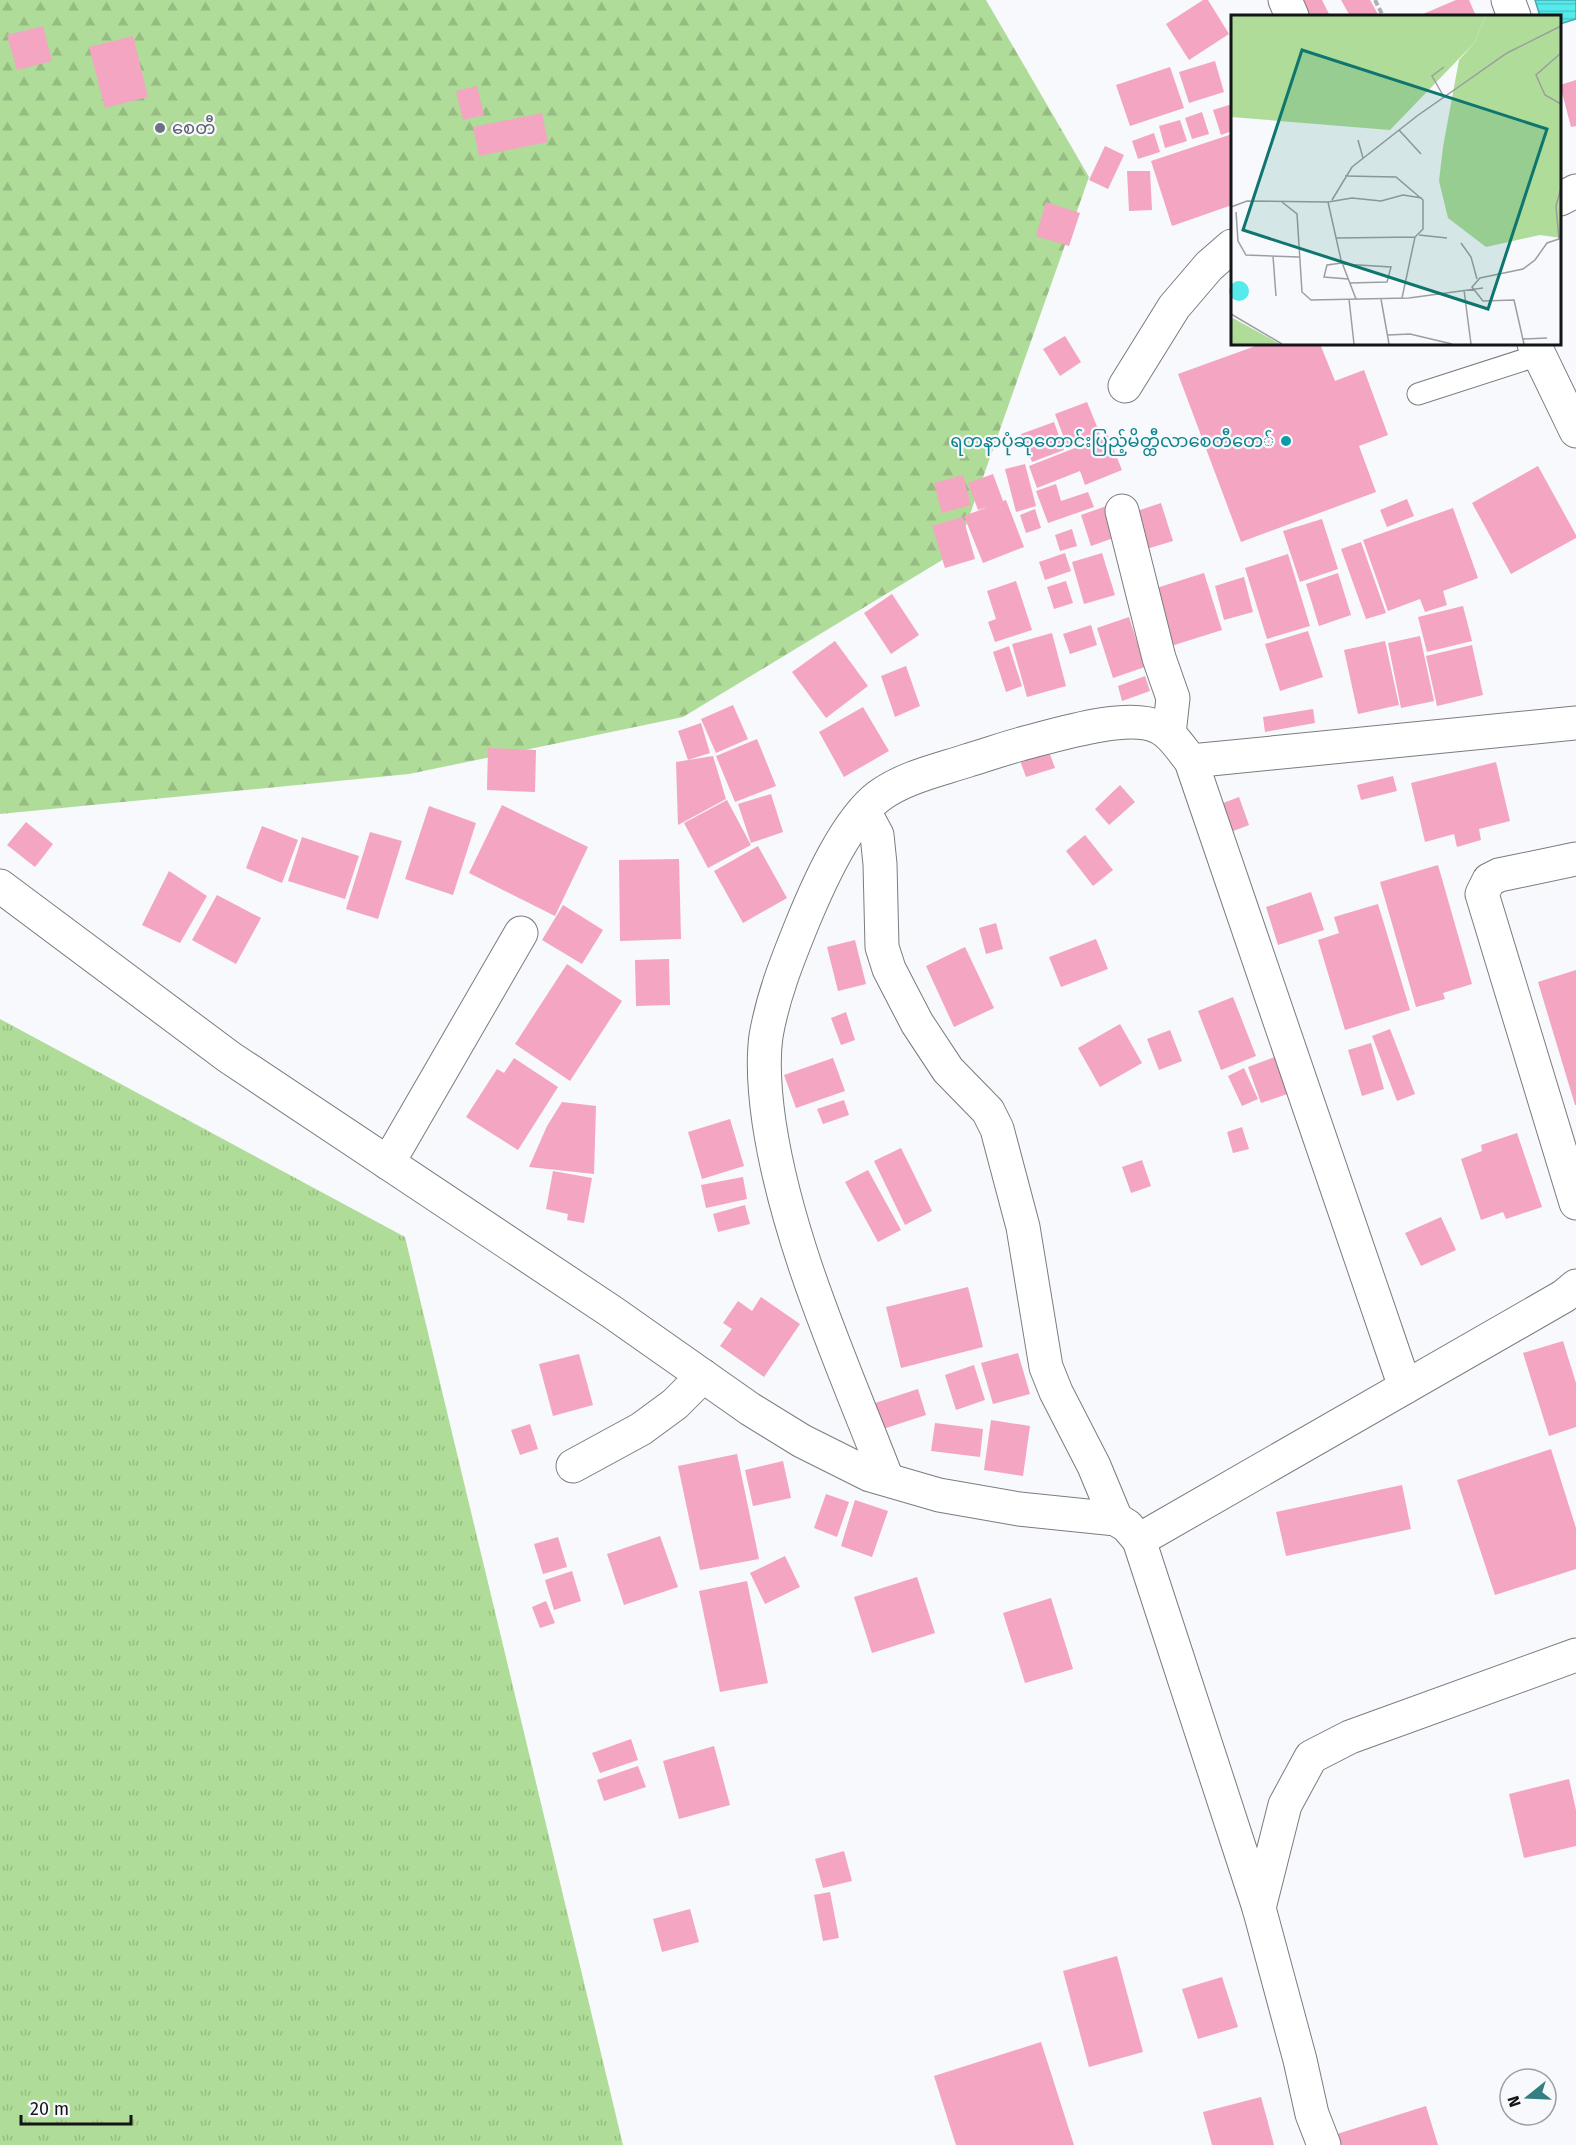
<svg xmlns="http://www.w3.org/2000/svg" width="1576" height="2145" font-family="'Fira Sans','Noto Sans Myanmar',sans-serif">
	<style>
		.grass { fill: url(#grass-tufts) }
		.forest { fill: url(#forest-firs) }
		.water { fill: url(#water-rules); stroke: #42abac; stroke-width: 1.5 }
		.building { fill: #f4a5c1 }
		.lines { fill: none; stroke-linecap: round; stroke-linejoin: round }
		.service-casing { stroke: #7a7c7f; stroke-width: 23 }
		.minor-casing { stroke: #7a7c7f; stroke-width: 35 }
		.path { stroke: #adafb2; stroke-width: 4; stroke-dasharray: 6 3; stroke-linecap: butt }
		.service { stroke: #fff; stroke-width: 21 }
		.minor { stroke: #fff; stroke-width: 33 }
		.worship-dot { fill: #6b7280; stroke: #f7f9fc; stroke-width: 2 }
		.culture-dot { fill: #0f9aa8; stroke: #f7f9fc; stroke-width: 2 }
		.labels { text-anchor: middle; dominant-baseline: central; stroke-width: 4.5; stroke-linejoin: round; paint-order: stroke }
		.worship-label { font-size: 18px; fill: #5b616d; stroke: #f7f9fc; text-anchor: start }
		.culture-label { font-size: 18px; fill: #0d838f; stroke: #f7f9fc; text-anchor: end }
		.inset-road { fill: none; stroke: #9c9ea0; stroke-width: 1.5 }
		.view { fill: #0f766e; fill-opacity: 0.15; stroke: #0f766e; stroke-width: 3 }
		.inset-edge { fill: none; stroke: #141516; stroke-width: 3 }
	</style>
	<defs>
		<pattern id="grass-tufts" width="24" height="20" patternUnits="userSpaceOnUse" patternTransform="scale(1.5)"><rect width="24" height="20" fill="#afdc98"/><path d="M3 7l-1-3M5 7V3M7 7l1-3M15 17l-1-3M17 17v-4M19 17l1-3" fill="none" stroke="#96bc82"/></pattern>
		<pattern id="forest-firs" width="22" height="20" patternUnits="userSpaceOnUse" patternTransform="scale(1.5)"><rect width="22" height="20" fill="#afdc98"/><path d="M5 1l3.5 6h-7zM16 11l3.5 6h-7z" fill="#96bc82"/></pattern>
		<pattern id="water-rules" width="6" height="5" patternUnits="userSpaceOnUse" patternTransform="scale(1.5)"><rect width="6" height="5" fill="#55ebec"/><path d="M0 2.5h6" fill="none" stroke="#49c9ca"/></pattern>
	</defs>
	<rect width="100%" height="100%" fill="#f7f9fc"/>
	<path class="grass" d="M0 1019 405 1237 623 2145H0Z"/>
	<path class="forest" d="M0 0H986L1089 177 957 551 683 717 409 774 0 814Z"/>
	<path class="water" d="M1535 0H1576V19L1560 24V16H1540Z"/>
	<g class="building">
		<path d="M1203 0H1208L1229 34 1189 60 1166 24Z"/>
		<path d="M1303 0H1322L1330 16H1298Z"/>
		<path d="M1341 0H1370L1379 16H1350Z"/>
		<path d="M1456 0H1469L1476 16H1424L1423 14Z"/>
		<path d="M43 26 52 61 17 70 7 35Z"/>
		<path d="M133 36 148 97 105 108 89 47Z"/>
		<path d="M1215 61 1224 92 1189 103 1179 72Z"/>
		<path d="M1170 67 1184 108 1130 126 1116 85Z"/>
		<path d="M1576 80V126L1571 127 1560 85Z"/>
		<path d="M477 86 484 115 463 120 456 91Z"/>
		<path d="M1232 104V131L1221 135 1213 110Z"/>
		<path d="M1202 112 1209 134 1192 139 1185 118Z"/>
		<path d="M542 113 548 142 479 156 473 127Z"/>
		<path d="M1180 120 1187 141 1165 148 1159 126Z"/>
		<path d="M1154 133 1160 152 1138 159 1132 141Z"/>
		<path d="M1232 134V205L1172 226 1151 161Z"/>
		<path d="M1105 146 1124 155 1108 189 1089 180Z"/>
		<path d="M1127 171H1150L1152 210 1129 211Z"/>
		<path d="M1046 202 1080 213 1069 246 1036 236Z"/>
		<path d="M1065 336 1081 362 1060 376 1043 349Z"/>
		<path d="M1261 344H1320L1335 381 1364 370 1388 435 1359 446 1376 492 1241 542 1178 374Z"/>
		<path d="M1087 402 1100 434 1067 446 1055 414Z"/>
		<path d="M1054 422 1064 450 1032 462 1021 434Z"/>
		<path d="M1108 435 1122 470 1085 485 1080 471 1037 488 1029 466Z"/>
		<path d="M1025 464 1036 506 1016 512 1005 469Z"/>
		<path d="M1538 466 1576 535V538L1511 574 1472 503Z"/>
		<path d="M993 474 1003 501 1006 500 1024 547 983 563 964 516 988 507 978 510 968 483Z"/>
		<path d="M963 475 971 505 942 513 934 483Z"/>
		<path d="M1056 484 1061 501 1088 492 1094 507 1048 523 1036 491Z"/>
		<path d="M1407 499 1414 516 1387 527 1380 510Z"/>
		<path d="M1161 503 1173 541 1143 550 1131 513Z"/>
		<path d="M1112 504 1122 535 1091 546 1081 515Z"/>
		<path d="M1453 508 1478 578 1443 591 1447 605 1425 612 1420 599 1388 611 1363 540Z"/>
		<path d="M1035 509 1041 528 1026 533 1020 515Z"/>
		<path d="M963 517 975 559 945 568 932 526Z"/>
		<path d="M1322 519 1338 569 1300 582 1283 531Z"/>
		<path d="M1072 529 1077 546 1060 551 1055 535Z"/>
		<path d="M1361 542 1386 613 1366 619 1341 549Z"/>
		<path d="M1065 553 1071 571 1045 580 1039 562Z"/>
		<path d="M1102 553 1115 595 1084 604 1072 562Z"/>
		<path d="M1288 554 1310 626 1267 639 1245 568Z"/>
		<path d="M1204 573 1222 630 1168 647 1150 590Z"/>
		<path d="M1338 573 1351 615 1319 626 1306 584Z"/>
		<path d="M1244 577 1253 612 1224 620 1215 586Z"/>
		<path d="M1016 581 1032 630 995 642 988 622 996 619 987 591Z"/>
		<path d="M1066 581 1073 603 1054 609 1047 587Z"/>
		<path d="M892 594 919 635 891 654 864 613Z"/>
		<path d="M1463 606 1472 641 1427 652 1418 617Z"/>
		<path d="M1129 617 1145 667 1113 678 1097 628Z"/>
		<path d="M1091 625 1097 645 1070 654 1063 634Z"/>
		<path d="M1308 631 1323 677 1280 691 1265 644Z"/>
		<path d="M1052 633 1066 686 1027 697 1012 644Z"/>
		<path d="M1420 636 1434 701 1401 708 1388 643Z"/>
		<path d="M835 641 868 686 826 718 792 672Z"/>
		<path d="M1385 641 1399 705 1358 714 1344 650Z"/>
		<path d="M1472 645 1483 695 1437 706 1426 656Z"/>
		<path d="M1009 646 1022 686 1006 692 993 652Z"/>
		<path d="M906 666 920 706 895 717 881 676Z"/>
		<path d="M1145 676 1150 691 1122 701 1118 686Z"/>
		<path d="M733 705 748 739 716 753 701 719Z"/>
		<path d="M863 707 889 751 844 777 819 732Z"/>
		<path d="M1313 709 1315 723 1265 732 1263 717Z"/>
		<path d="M701 723 710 753 688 760 678 731Z"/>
		<path d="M757 739 776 786 735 802 716 756Z"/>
		<path d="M1047 746 1055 768 1026 777 1018 755Z"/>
		<path d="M488 748 536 750 535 792 487 790Z"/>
		<path d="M713 756 726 799 678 825 676 762Z"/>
		<path d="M1496 762 1510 821 1479 829 1481 840 1457 847 1454 834 1425 842 1411 783Z"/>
		<path d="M1393 776 1397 791 1361 800 1357 785Z"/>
		<path d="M1120 785 1135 802 1109 825 1095 809Z"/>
		<path d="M771 794 783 832 751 843 738 804Z"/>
		<path d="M1239 797 1249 825 1228 833 1218 805Z"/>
		<path d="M727 800 751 845 708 868 684 823Z"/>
		<path d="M502 805 588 847 555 916 469 873Z"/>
		<path d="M429 806 476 823 453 895 405 879Z"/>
		<path d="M26 822 53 844 35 867 7 845Z"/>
		<path d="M262 826 298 840 282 883 246 868Z"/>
		<path d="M370 832 402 841 378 919 346 909Z"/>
		<path d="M1085 835 1113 870 1093 886 1066 851Z"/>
		<path d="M302 837 359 856 345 899 288 881Z"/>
		<path d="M758 846 787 898 743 923 714 871Z"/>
		<path d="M679 859 681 939 620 941 619 860Z"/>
		<path d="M1438 865 1472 984 1443 993 1445 999 1416 1007 1380 882Z"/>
		<path d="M169 871 207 896 180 943 142 925Z"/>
		<path d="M1311 892 1324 930 1278 945 1266 907Z"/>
		<path d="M217 895 261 918 236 964 192 940Z"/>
		<path d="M1378 904 1410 1010 1345 1030 1318 940 1339 933 1334 917Z"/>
		<path d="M563 905 603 930 582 964 542 940Z"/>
		<path d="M996 923 1003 949 986 954 979 928Z"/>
		<path d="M1096 939 1108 969 1061 987 1049 957Z"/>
		<path d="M855 940 866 984 838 991 827 947Z"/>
		<path d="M965 947 994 1008 954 1027 926 966Z"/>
		<path d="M669 959 670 1005 636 1006 635 960Z"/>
		<path d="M567 964 622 1001 570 1081 515 1044Z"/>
		<path d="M1576 970V1105H1575L1538 982Z"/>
		<path d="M1233 997 1256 1056 1221 1070 1198 1011Z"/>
		<path d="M846 1012 855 1040 841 1045 831 1018Z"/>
		<path d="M1120 1024 1142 1063 1100 1087 1078 1048Z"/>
		<path d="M1390 1029 1415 1094 1397 1101 1372 1036Z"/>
		<path d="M1170 1030 1182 1061 1159 1070 1147 1039Z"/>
		<path d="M1371 1043 1384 1089 1362 1096 1348 1050Z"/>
		<path d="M1283 1054 1296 1091 1261 1103 1248 1067Z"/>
		<path d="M514 1058 558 1087 518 1150 466 1117 497 1069 504 1073Z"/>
		<path d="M833 1058 845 1091 796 1108 784 1075Z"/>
		<path d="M1244 1068 1258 1099 1242 1106 1228 1076Z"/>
		<path d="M844 1100 849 1115 823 1124 817 1109Z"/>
		<path d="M562 1102 596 1106 594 1174 529 1167 547 1126Z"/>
		<path d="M730 1119 744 1166 702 1179 688 1132Z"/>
		<path d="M1242 1127 1249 1149 1233 1153 1227 1132Z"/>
		<path d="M1517 1133 1542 1207 1506 1219 1503 1212 1481 1220 1461 1159 1482 1151 1481 1145Z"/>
		<path d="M901 1148 932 1211 905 1225 874 1161Z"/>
		<path d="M1142 1160 1151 1186 1131 1193 1122 1167Z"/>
		<path d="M868 1170 901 1230 878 1242 845 1182Z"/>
		<path d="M553 1171 592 1178 584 1223 567 1220 568 1214 546 1209Z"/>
		<path d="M743 1177 747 1199 706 1208 701 1185Z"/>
		<path d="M745 1205 750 1224 718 1232 713 1214Z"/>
		<path d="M1441 1217 1456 1250 1421 1266 1405 1233Z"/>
		<path d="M968 1287 983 1347 901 1368 886 1307Z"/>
		<path d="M761 1297 800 1324 764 1377 720 1346 732 1329 723 1323 738 1301 752 1311Z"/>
		<path d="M1563 1341 1576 1383V1427L1549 1436 1523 1353Z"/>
		<path d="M1018 1353 1030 1394 993 1404 981 1363Z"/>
		<path d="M579 1354 593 1405 553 1416 539 1364Z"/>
		<path d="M974 1365 985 1400 956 1410 945 1375Z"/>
		<path d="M918 1389 926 1415 877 1431 869 1405Z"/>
		<path d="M991 1420 1030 1426 1023 1476 984 1470Z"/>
		<path d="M935 1423 983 1429 980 1457 931 1451Z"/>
		<path d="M530 1424 538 1449 520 1455 511 1430Z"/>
		<path d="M1551 1449 1576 1528V1569L1495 1595 1457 1480Z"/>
		<path d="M737 1454 759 1559 700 1570 678 1466Z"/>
		<path d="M783 1461 791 1498 753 1506 745 1470Z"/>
		<path d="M1402 1485 1411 1529 1286 1556 1276 1512Z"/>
		<path d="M826 1494 849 1502 837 1537 814 1528Z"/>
		<path d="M855 1500 888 1511 872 1557 841 1546Z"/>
		<path d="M660 1536 678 1587 624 1605 607 1554Z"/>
		<path d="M558 1537 567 1567 543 1574 534 1544Z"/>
		<path d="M785 1556 800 1587 765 1604 750 1573Z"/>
		<path d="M572 1571 581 1601 554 1610 545 1580Z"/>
		<path d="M917 1577 935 1633 872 1653 854 1597Z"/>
		<path d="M747 1581 768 1683 720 1692 699 1591Z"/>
		<path d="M1051 1598 1073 1669 1025 1683 1003 1613Z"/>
		<path d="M546 1601 555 1623 540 1628 532 1607Z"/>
		<path d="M631 1739 638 1760 600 1773 592 1753Z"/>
		<path d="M714 1746 730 1805 679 1819 663 1761Z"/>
		<path d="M638 1766 646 1787 604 1801 597 1780Z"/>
		<path d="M1569 1779 1576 1810V1846L1524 1858 1509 1794Z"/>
		<path d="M844 1851 852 1881 823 1888 815 1859Z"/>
		<path d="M830 1892 839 1938 823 1941 814 1895Z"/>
		<path d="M690 1909 699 1942 662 1952 653 1919Z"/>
		<path d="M1117 1956 1143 2052 1089 2067 1063 1971Z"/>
		<path d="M1222 1977 1238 2027 1198 2039 1182 1989Z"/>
		<path d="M1041 2042 1074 2145H956L934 2076Z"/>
		<path d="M1261 2097 1274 2145H1212L1203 2112Z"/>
		<path d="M1426 2106 1438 2145H1341L1337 2134Z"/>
	</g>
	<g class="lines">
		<g class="service-casing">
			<path id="service" d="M1418 394 1539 355"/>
		</g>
		<g class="minor-casing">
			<g id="minor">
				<path d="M1285 0 1292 16"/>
				<path d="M1508 0 1514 16"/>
				<path d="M1560 199 1576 191"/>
				<path d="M1534 344 1576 431"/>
				<path d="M1125 386 1174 307 1209 266 1232 246"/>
				<path d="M1122 511 1159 658 1173 698 1169 734"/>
				<path d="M1191 761 1576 723"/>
				<path d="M864 811 877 835 880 864 882 947 889 969 917 1023 948 1070 988 1111 997 1129 1023 1227 1046 1367 1056 1392 1094 1466 1116 1519 1127 1526 1139 1540 1259 1908 1300 2060 1312 2114 1324 2145"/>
				<path d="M1576 859 1499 875 1489 880 1482 894 1576 1203"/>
				<path d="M0 886 229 1057 612 1312 750 1409 802 1441 870 1475 939 1495 1019 1509 1116 1519"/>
				<path d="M388 1163 521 933"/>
				<path d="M573 1466 641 1429 675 1404 703 1376"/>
				<path d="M887 1479C843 1365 787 1243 769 1122 765 1094 762 1065 766 1036 773 996 787 961 802 924 818 885 846 821 879 796 905 777 939 770 969 760 986 755 1003 749 1021 744 1053 736 1127 712 1158 727 1172 733 1181 749 1191 761L1405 1387"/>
				<path d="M1139 1540 1564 1296 1576 1286"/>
				<path d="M1259 1908 1285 1805 1311 1757 1350 1737 1576 1655"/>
			</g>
		</g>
		<path class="path" d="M1375 0 1383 16"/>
		<use href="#service" class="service"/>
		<use href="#minor" class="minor"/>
	</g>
	<circle class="worship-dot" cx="160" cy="128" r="6"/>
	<circle class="culture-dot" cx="1286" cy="441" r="6"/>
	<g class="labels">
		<g class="worship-label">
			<text x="172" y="128">စေတီ</text>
		</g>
		<g class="culture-label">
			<text x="1274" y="441">ရတနာပုံဆုတောင်းပြည့်မိတ္ထီလာစေတီတေ်</text>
		</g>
	</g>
	<g transform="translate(1231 15)">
		<rect width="330" height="330" fill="#f7f9fc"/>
		<path d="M0 1H254L244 27 159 115 0 102ZM0 302 49 329H0Z" fill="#afdc98"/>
		<path d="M254 1H330V223L309 220 255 232 217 203 208 166 212 132 228 45 244 27Z" fill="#afdc98"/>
		<path d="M-2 276a10 10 0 1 1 20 0a10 10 0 1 1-20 0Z" fill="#55ebec"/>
		<path class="inset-road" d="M330 38 305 60 314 80 330 89M213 52 201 61 213 82M168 115 190 139M127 125 132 143M114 161 165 162 192 185V214L184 222 171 283M101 185 121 152 186 101 276 38 330 11M51 187 66 199 71 277 80 285 178 283 252 273M97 187 110 245 125 284M0 192 16 186 97 187 121 183 150 186 172 180 191 183M5 197 7 226 15 240 68 242M188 220 216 223M105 223 184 222M230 228 240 242 246 264M42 241 45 281M111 248 96 250 93 262 117 264M111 249 160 252 156 267 119 268M233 275 240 329M118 284 123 329M150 284 158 329M0 299 51 329M157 320 179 319 221 329M292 324 316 323M293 329 283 285 252 286 241 272 249 263 292 254 304 245 316 228 328 224 325 191 330 173"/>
		<path class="view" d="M71 35 316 114 257 294 12 215Z"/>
		<rect width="330" height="330" class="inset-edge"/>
	</g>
	<g transform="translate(1528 2097) rotate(252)"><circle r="28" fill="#f7f9fc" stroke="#9c9ea0" stroke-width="1.5"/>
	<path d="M0-4.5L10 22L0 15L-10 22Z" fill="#347d80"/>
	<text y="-9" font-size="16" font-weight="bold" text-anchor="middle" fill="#141516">N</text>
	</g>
	<path d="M21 2115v9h110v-9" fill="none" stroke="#141516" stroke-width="3"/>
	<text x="30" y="2115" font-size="18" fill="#141516" stroke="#f7f9fc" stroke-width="4.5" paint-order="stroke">20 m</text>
</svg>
